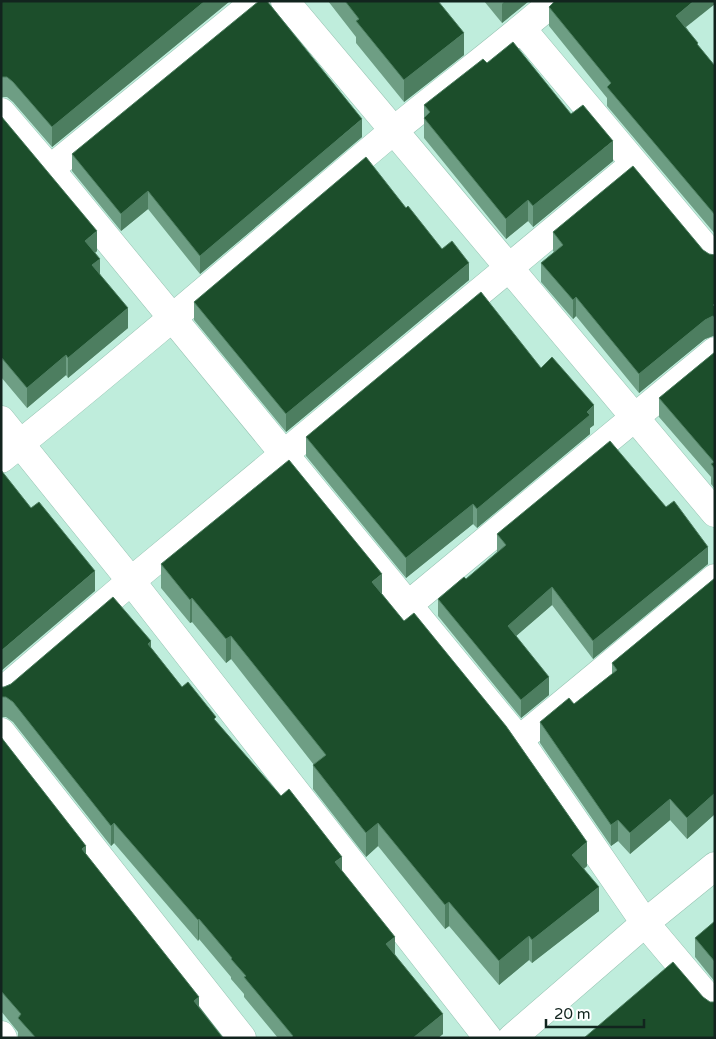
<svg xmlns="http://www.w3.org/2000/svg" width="716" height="1039" font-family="'Varela Round',sans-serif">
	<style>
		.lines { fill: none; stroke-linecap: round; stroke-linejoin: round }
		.minor-casing { stroke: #97c4b3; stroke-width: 29 }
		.minor { stroke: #fff; stroke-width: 28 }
		.wall { fill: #6e9e84 }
		.shaded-wall { fill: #4d7e60 }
		.building { fill: #1c4e2b; stroke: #4d7e60 }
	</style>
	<rect width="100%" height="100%" fill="#bfeddc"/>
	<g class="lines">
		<g class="minor-casing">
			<g id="minor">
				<path d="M285 1 715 513"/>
				<path d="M522 29 715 259"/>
				<path d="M1 112 50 169 519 740 645 923 715 1006"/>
				<path d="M50 169 256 1"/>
				<path d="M1 420 131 581 488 1038"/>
				<path d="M1 459C134 353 262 241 392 132 446 88 501 47 554 1"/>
				<path d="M408 605 715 351"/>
				<path d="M1 692 131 581 634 164"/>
				<path d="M1 732 242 1038"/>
				<path d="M519 740 715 578"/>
				<path d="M1 1035 3 1038"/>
				<path d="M512 1038 645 923 715 866"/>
			</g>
		</g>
		<use href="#minor" class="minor"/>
	</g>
	<g class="wall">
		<path d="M1 1H230L52 147 13 102 7 97H1Z"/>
		<path d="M328 1H438L464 55 404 102 356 43V37Z"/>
		<path d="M484 1H529L502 23Z"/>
		<path d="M549 7 686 27 698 46 715 66V234L607 106V98L549 26Z"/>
		<path d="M487 63 571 114 613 161 533 227 528 221 506 239 424 138V105Z"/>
		<path d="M1 116 97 251 95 253 100 274 128 328 68 378 66 375 27 408 1 377Z"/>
		<path d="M362 137 200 274 148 209 121 231 72 171V154Z"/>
		<path d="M406 208 469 280 286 432 194 320V302Z"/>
		<path d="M553 232 703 250 709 254 715 255V336H713L705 339 639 393 576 316 573 319 541 282V263L554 252 553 251Z"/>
		<path d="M715 352V489L711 484V477L659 417V398Z"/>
		<path d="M541 368 594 425 590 428V434L477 528 473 524 406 578 306 456V437Z"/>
		<path d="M497 534 708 564 593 659 552 605 516 636 549 695 521 718 438 616V599L466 579 497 552Z"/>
		<path d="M161 564 382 594 587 866 584 869 599 911 532 963 529 960 499 985 449 926 445 929 378 846 366 857 313 789V765H314L231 659 226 663 192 622 190 623 161 588Z"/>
		<path d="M715 578V814L687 839 670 820 630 854 618 841 611 846 540 743V722L574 704 612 674V663Z"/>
		<path d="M151 648 182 687 216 721 342 871 395 954 443 1034 438 1038H278L244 997V994L231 979V977L199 939 198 941 114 843 111 846 13 722 6 717H1V687H4Z"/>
		<path d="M1 737 86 855 199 1006 223 1038H18V1032L1 1011Z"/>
		<path d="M715 921V982L695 957V938Z"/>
	</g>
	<g class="shaded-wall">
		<path d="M205 1H230L52 147V127Z"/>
		<path d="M505 1H529L502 23V4Z"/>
		<path d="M694 1H715V4L676 35V16Z"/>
		<path d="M464 33V55L404 102V80Z"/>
		<path d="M362 119V137L200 274V256Z"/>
		<path d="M613 141V161L533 227V206Z"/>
		<path d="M148 191V209L121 231V214Z"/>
		<path d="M528 200V221L506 239V219Z"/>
		<path d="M97 231V251L85 261V241Z"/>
		<path d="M100 259V279L92 265Z"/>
		<path d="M469 263V280L286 432V414Z"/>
		<path d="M576 297V316L573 319V300Z"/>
		<path d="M128 308V328L68 378V358Z"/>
		<path d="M713 316V336L705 339 639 393V374L705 320Z"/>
		<path d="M66 355V375L27 408V388Z"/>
		<path d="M594 405V425L590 428V434L477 528V509Z"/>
		<path d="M473 504V524L406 578V558Z"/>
		<path d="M708 547V564L593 659V641Z"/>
		<path d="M95 571V591L1 671V651Z"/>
		<path d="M382 574V597L372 582Z"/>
		<path d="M552 587V605L508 643V626Z"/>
		<path d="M192 598V622L190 623V600Z"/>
		<path d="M231 636V659L226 663V639Z"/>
		<path d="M151 641V661L148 644Z"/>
		<path d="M549 677V695L521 718V700Z"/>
		<path d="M715 793V814L687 839V818Z"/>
		<path d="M670 799V820L630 854V833Z"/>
		<path d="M618 820V841L611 846V825Z"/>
		<path d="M114 823V843L111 846V826Z"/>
		<path d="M378 823V846L366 857V833Z"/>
		<path d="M587 842V866L572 878V855Z"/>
		<path d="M86 846V866L82 849Z"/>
		<path d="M342 857V877L335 862Z"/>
		<path d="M599 887V911L532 963V940Z"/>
		<path d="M449 902V926L445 929V905Z"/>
		<path d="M199 919V939L198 941V920Z"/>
		<path d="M529 936V960L499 985V961Z"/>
		<path d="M395 937V957L386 944Z"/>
		<path d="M199 997V1017L194 1001Z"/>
		<path d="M443 1014V1034L438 1038H413Z"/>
	</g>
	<g class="building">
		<path d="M1 1H205L52 127 13 82 7 77H1Z"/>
		<path d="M259 1H267L362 119 200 256 148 191 121 214 72 154Z"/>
		<path d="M345 1H438L464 33 404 80 356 21 359 19Z"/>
		<path d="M555 1H694L676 16 698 43 697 44 715 66V215L607 87 611 83 549 7Z"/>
		<path d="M513 42 571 114 583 105 613 141 533 206 528 200 506 219 424 118 430 112 424 105 483 59 487 63Z"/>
		<path d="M1 116 97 231 85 241 100 259 92 265 128 308 68 358 66 355 27 388 1 357Z"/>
		<path d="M366 157 406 208 408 206 442 249 452 241 469 263 286 414 194 302Z"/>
		<path d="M633 166 703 250 709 254 715 255V303L713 305 715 307V317L713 316 705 320 639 374 576 297 573 300 541 263 563 245 553 232Z"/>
		<path d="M481 292 541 368 552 357 594 405 587 412 590 415 477 509 473 504 406 558 306 437Z"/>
		<path d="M715 352V469L711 464 714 462 659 398Z"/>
		<path d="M610 441 666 507 674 501 708 547 593 641 552 587 508 626 549 677 521 700 438 599 464 577 466 579 506 545 497 534Z"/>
		<path d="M289 460 382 574 372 582 404 621 414 613 506 726 587 842 572 855 599 887 532 940 529 936 499 961 449 902 445 905 378 823 366 833 313 765 326 755 231 636 226 639 192 598 190 600 161 564Z"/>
		<path d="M1 470 31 508 39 502 95 571 1 651Z"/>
		<path d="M715 578V793L687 818 670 799 630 833 618 820 611 825 540 722 569 698 574 704 617 670 612 663Z"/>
		<path d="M113 597 151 641 148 644 182 687 188 682 216 717 214 719 281 796 289 789 342 857 335 862 395 937 386 944 443 1014 413 1038H291L293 1036 244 977 246 976 231 959 232 958 199 919 198 920 114 823 111 826 13 702 6 697H1V687H4L11 684Z"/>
		<path d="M1 737 86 846 82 849 199 997 194 1001 223 1038H36L18 1018 21 1014 1 991Z"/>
		<path d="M715 921V962L695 938Z"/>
		<path d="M673 962 703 997 710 1002H715V1038H584Z"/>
	</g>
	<rect width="716" height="1039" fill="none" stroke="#12241e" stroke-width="5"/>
	<path d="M546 1019v8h98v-8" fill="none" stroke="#12241e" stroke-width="2.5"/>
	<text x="554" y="1019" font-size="15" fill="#12241e" stroke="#ffffff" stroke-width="4" paint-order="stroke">20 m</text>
</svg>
